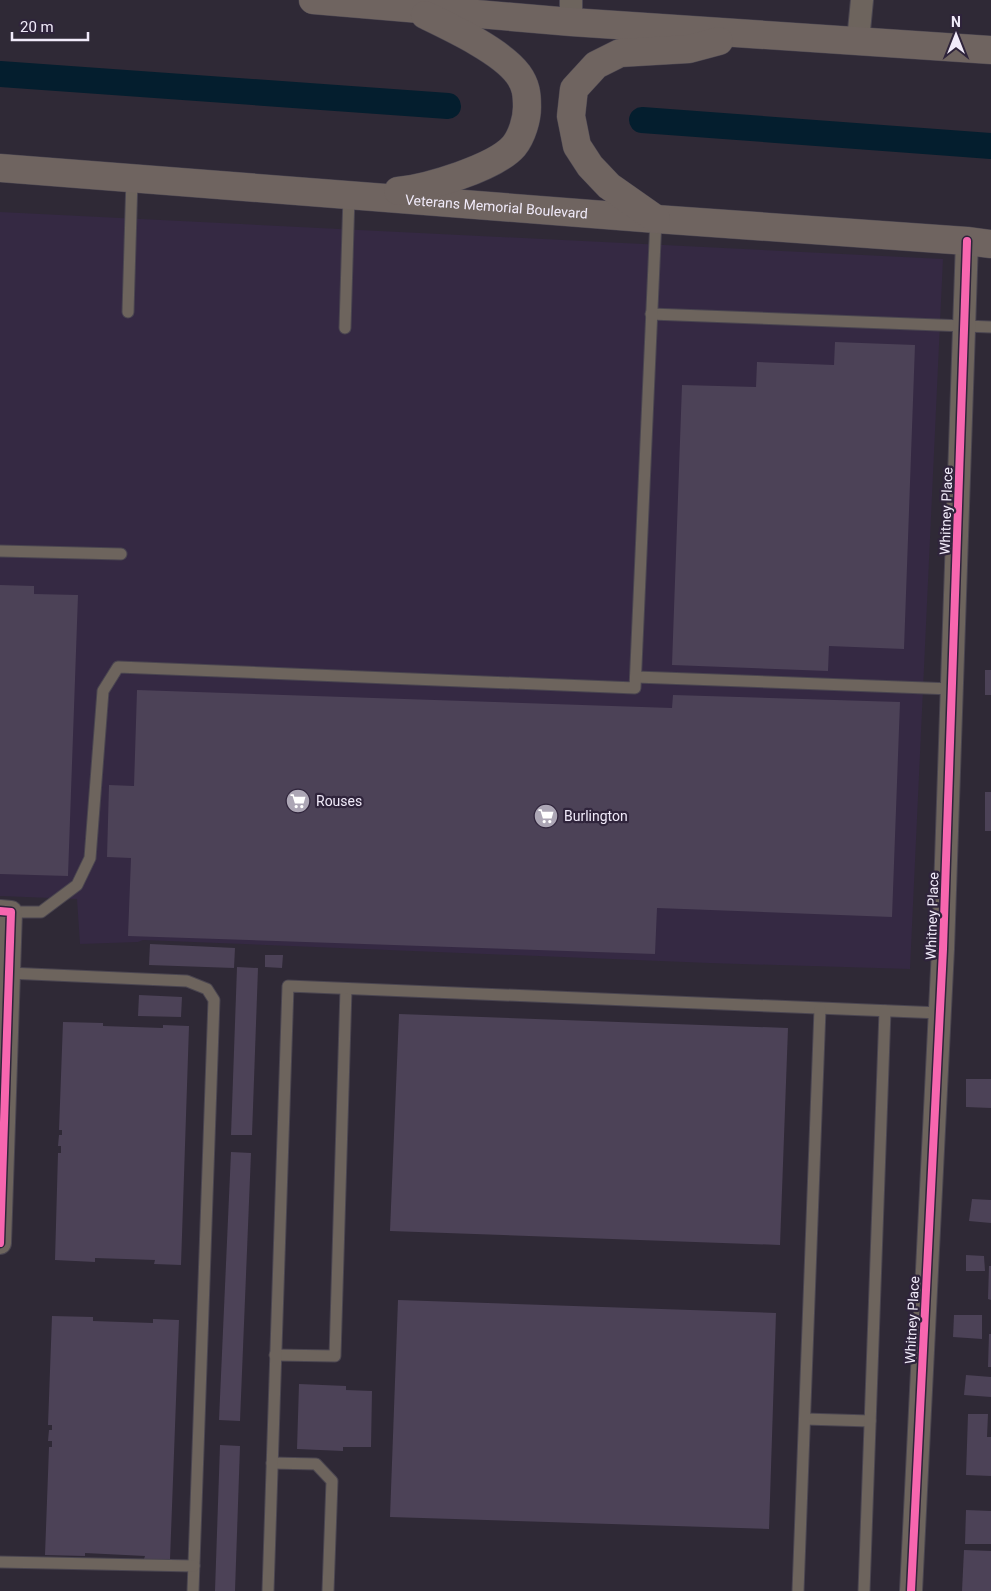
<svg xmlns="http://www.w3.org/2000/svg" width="991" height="1591" font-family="Roboto,sans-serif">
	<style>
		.built { fill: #352943 }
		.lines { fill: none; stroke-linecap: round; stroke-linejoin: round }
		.canal { stroke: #041e2e; stroke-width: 26 }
		.building { fill: #4c4257 }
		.service-casing { stroke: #4a4550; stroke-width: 13 }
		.minor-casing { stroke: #4a4550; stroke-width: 24 }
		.primary-casing { stroke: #4a4550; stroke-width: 29 }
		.service { stroke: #6d645d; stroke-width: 11 }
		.minor { stroke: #6d645d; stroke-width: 22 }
		.primary { stroke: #6f6460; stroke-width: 28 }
		.cycleway-casing { stroke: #2f243b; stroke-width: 11 }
		.cycleway { stroke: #f766af; stroke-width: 8 }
		.labels { text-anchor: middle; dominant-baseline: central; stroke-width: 4.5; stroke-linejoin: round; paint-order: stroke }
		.street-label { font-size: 14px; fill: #f0eaf9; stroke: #2f243b }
		.poi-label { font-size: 14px; fill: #f0eaf9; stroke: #2f243b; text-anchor: start }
	</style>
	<rect width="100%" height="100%" fill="#2f2936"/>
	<path class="built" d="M0 212 943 259 910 969 709 963 143 940 138 942 80 944 77 899 0 896Z"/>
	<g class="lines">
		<g class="canal">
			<path d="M0 74 448 106"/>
			<path d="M642 120 991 146"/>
		</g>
	</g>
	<g class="building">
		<path d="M835 342 915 345 904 649 829 646 828 671 672 665 682 385 756 387 757 362 834 365Z"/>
		<path d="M0 585 34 586V594L78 595 68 876 0 874Z"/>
		<rect x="985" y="670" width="6" height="25"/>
		<path d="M137 690 672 708 673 695 900 702 892 917 657 908 655 954 128 936 131 858 107 857 109 785 134 786Z"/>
		<rect x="985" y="792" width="6" height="39"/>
		<path d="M150 944 235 948 234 968 149 965Z"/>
		<path d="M265 955H283L282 968 265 967Z"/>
		<path d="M237 967 258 968 252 1135H231Z"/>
		<path d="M139 995 182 997 181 1017 138 1016Z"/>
		<path d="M399 1014 788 1028 780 1245 390 1231Z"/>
		<path d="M63 1022 103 1023V1026L163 1028V1025L189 1026 181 1265 154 1264 155 1260 95 1258V1262L55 1260 58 1153H61V1146H58L59 1135H62V1130H59Z"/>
		<path d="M966 1079H991V1108L966 1107Z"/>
		<path d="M231 1152 251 1153 240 1421 219 1420Z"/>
		<path d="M972 1199 991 1200V1223L969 1221Z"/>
		<path d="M966 1255 984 1256 985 1271H966Z"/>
		<path d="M989 1266H991V1300L988 1299Z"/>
		<path d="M398 1300 776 1313 769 1529 390 1517Z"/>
		<path d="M954 1315H982V1339L953 1337Z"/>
		<path d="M52 1316 93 1317V1321L153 1323V1319L179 1320 170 1560 144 1559 145 1556 85 1553V1556L45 1555 49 1447H52V1441H48L49 1430H52V1425H48Z"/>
		<path d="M989 1334H991V1367H988Z"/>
		<path d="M966 1375 991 1377V1397L964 1395Z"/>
		<path d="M299 1384 346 1386V1390L372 1391 371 1447H343V1451L297 1449Z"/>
		<path d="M968 1414H988L987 1437H991V1476L966 1475Z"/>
		<path d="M220 1445 240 1446 235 1591H215Z"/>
		<path d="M966 1510 991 1511V1544H965Z"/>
		<path d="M964 1550 991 1551V1591H962Z"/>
	</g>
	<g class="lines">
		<g class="service-casing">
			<g id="service">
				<path d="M128 312 132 178"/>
				<path d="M651 314 991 327"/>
				<path d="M345 328 349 195"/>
				<path d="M0 551 121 554"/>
				<path d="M636 677 952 689"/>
				<path d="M11 912H41L77 885 90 858 103 691 118 667 635 688 656 219"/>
				<path d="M8 973 187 981 207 989 214 1000 193 1591"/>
				<path d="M275 1355 335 1356 346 989"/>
				<path d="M805 1419 870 1421"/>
				<path d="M272 1463 316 1464 332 1481 328 1591"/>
				<path d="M0 1562 194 1566"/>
				<path d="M268 1591 288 986 940 1013"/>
				<path d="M798 1591 820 1009"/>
				<path d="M864 1591 885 1011"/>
			</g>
		</g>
		<g class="minor-casing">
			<g id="minor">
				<path d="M571 22V0"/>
				<path d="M858 41 862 0"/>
				<path d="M0 911 11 912 0 1243"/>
				<path d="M911 1591 943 949 967 241"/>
			</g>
		</g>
		<g class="primary-casing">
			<g id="primary">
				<path d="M313 0 571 22 991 50"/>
				<path id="s1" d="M0 168 656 219 967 241 991 244"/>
				<path d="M398 191C427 188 495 168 514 146 522 136 527 119 527 107 527 94 526 85 518 74 501 51 452 28 425 15"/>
				<path d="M656 219 609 186 590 166 577 146 571 116 574 89 596 65 620 53 689 49 719 41"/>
			</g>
		</g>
		<use href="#service" class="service"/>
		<use href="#minor" class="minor"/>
		<use href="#primary" class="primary"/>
		<g class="cycleway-casing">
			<g id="cycleway">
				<path d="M0 911 11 912 0 1243"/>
				<path d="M911 1591 943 949 967 241"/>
			</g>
		</g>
		<use href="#cycleway" class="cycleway"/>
	</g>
	<defs>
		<g id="supermarket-disc" transform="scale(1.25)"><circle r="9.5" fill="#aca6b5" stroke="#2f243b"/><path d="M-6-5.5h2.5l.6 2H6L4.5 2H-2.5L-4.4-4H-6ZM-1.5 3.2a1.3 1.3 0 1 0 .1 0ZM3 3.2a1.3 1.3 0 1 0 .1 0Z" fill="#fff"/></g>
	</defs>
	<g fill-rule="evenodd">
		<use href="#supermarket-disc" x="298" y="801"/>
		<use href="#supermarket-disc" x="546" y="816"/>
	</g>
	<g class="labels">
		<g class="street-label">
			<text stroke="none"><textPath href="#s1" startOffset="498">Veterans Memorial Boulevard</textPath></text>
			<text transform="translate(946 511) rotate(-88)">Whitney Place</text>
			<text transform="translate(932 916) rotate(-88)">Whitney Place</text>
			<text transform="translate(912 1320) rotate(-87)">Whitney Place</text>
		</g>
		<g class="poi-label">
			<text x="316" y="801">Rouses</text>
			<text x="564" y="816">Burlington</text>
		</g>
	</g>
	<g transform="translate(956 35)" stroke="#2f243b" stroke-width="4" paint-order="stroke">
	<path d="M0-4L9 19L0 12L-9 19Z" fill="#f0eaf9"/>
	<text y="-8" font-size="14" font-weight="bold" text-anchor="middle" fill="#f0eaf9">N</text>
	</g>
	<path d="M12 32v8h76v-8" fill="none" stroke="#f0eaf9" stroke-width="2.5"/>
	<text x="20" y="32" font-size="15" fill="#f0eaf9" stroke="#2f243b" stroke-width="4" paint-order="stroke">20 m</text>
</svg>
